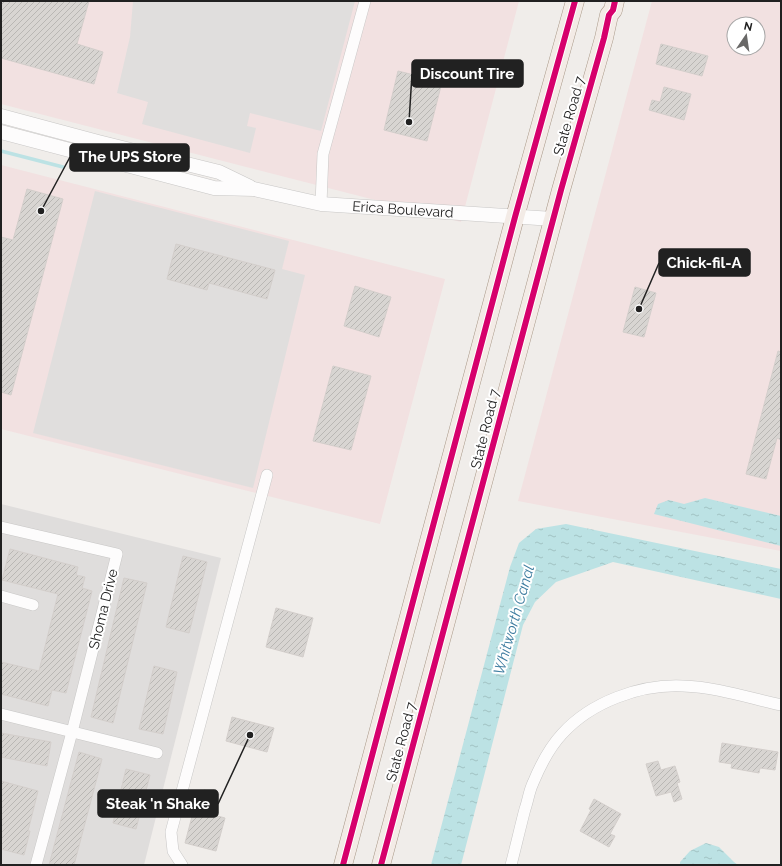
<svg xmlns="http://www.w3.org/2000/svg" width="782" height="866" font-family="Raleway,sans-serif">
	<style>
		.residential { fill: #dfdddc }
		.commercial { fill: #f2e1e1; fill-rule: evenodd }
		.parking { fill: #e0dedd }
		.water { fill: url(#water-ripples) }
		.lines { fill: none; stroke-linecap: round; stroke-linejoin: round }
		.stream { stroke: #bce2e4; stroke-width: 3.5 }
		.building { fill: url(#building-hatch); stroke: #d3cecb }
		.minor-casing { stroke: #c8c7c6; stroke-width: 12 }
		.tertiary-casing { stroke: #c8c7c6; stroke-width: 15 }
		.primary-casing { stroke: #a79786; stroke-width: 19 }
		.minor { stroke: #fdfcfc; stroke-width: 11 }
		.tertiary { stroke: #fdfcfc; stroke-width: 14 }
		.primary { stroke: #f3ebe6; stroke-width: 18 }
		.cycleway-casing { stroke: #fff; stroke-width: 8 }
		.cycleway { stroke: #d6006c; stroke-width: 6 }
		.labels { text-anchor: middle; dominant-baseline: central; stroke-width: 4; stroke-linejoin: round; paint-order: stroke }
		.street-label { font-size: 14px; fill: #212121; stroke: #fff }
		.water-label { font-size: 15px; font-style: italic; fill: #3e7da0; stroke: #fff }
		.leader { fill: none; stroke: #212121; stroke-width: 1.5 }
		.callout-dot { fill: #212121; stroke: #fff; stroke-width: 1.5 }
		.callout { fill: #212121; stroke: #212121; stroke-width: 1.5 }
		.callout-label { font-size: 15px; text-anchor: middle; font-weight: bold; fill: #fff }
	</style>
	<defs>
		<pattern id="water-ripples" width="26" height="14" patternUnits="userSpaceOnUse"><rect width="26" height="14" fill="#bce2e4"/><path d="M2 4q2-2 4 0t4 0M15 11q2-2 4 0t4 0" fill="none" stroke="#a1c2c3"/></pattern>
		<pattern id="building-hatch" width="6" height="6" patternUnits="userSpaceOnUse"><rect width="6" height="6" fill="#d8d5d2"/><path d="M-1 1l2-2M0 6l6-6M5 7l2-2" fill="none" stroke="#b9b7b4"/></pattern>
	</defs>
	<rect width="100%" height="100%" fill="#f0edea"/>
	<path class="residential" d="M1 504 221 558 144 865H1Z"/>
	<g class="commercial">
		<path d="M1 1H519L461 222 1 104Z"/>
		<path d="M652 1H781V551L518 501ZM734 24H758V48H734Z"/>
		<path d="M1 165 445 279 380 524 1 429Z"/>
	</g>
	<g class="parking">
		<path d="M133 1H355L321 131 250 113 247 126 256 128 250 153 142 124 148 102 117 93 130 37Z"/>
		<path d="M95 191 289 241 282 269 305 275 253 488 33 433Z"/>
	</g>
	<g class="water">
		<path d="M705 498 781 516V546L654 514 658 504 669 500 684 504Z"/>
		<path d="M566 524 781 569V599L613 562 556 582 535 602 523 625 461 865H431L510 567 519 543 536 529Z"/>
		<path d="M706 843 719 847 734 862 738 865H680V862L690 851Z"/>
	</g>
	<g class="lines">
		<path class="stream" d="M1 151 63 167"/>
	</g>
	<g class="building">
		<path d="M1 1H89L77 44 103 52 94 84 1 58Z"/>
		<path d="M661 44 708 56 702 76 656 64Z"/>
		<path d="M398 71 442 82 427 141 384 130Z"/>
		<path d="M664 87 691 94 684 120 649 110 652 100 660 102Z"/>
		<path d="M27 189 63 199 11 395 1 392V237L13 240Z"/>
		<path d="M176 244 275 270 267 299 209 283 207 290 167 279Z"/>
		<path d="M355 286 391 297 379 337 344 326Z"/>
		<path d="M635 287 656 293 644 337 623 332Z"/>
		<path d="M778 351 781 352V440L777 438 766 479 746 474Z"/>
		<path d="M333 366 371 376 351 450 313 441Z"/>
		<path d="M10 549 78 567 76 575 85 577 82 588 92 591 66 693 52 690 48 706 1 694V662L39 671 58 594 2 580Z"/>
		<path d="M183 556 207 562 189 633 166 627Z"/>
		<path d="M124 578 147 583 113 723 91 717Z"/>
		<path d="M276 608 313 618 303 657 266 647Z"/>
		<path d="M154 666 177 672 163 734 139 729Z"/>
		<path d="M232 717 274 728 267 752 226 741Z"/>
		<path d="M1 733 51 742 47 766 1 757Z"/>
		<path d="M722 743 778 752 775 770 760 768 759 773 731 768 732 764 719 762Z"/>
		<path d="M79 752 102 759 74 865H49Z"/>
		<path d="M658 761 661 770 675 766 680 782 677 783 682 799 674 802 671 792 656 796 646 764Z"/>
		<path d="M126 769 150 775 136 829 113 823Z"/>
		<path d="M1 781 38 791 28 831H30L24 855 1 849Z"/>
		<path d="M204 790 219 794 214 815 225 818 216 851 185 843 195 805 200 806Z"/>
		<path d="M594 799 621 814 610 834 615 836 609 847 580 831 591 810 589 809Z"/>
	</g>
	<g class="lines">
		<g class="minor-casing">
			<g id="minor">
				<path d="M321 204 323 154 365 1"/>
				<path d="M1 527 117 554 72 732 36 865"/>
				<path d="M1 596 33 605"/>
				<path d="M1 714 157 753"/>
				<path d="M182 865 173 851 171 832 267 475"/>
				<path d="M511 865C516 846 520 828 525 809 528 801 529 791 533 783 540 766 549 748 562 734 591 702 640 684 683 686 716 687 749 698 781 705"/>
			</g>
		</g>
		<g class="tertiary-casing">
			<g id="tertiary">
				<path d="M1 116 98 142 219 172 250 187"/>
				<path id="s1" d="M1 132 214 188 254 189 321 204 553 219"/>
			</g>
		</g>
		<g class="primary-casing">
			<g id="primary">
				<path d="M343 865 515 217 575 1"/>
				<path d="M381 865 561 190 604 38 609 15 613 10 615 1"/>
			</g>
		</g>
		<use href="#minor" class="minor"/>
		<use href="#tertiary" class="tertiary"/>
		<use href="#primary" class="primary"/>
		<g class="cycleway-casing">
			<g id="cycleway">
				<path d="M343 865 515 217 575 1"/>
				<path d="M381 865 561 190 604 38 609 15 613 10 615 1"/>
			</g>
		</g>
		<use href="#cycleway" class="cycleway"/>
	</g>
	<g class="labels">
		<g class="street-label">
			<text transform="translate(569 116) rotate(-74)">State Road 7</text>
			<text stroke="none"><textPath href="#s1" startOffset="411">Erica Boulevard</textPath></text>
			<text transform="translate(485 429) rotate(-76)">State Road 7</text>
			<text transform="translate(103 609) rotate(-76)">Shoma Drive</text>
			<text transform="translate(401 742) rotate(-75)">State Road 7</text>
		</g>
		<g class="water-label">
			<text transform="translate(514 620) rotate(-74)">Whitworth Canal</text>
		</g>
	</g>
	<path class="leader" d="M409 122L412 74M41 211L70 157M639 309L659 263M250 735L218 804"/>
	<g class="callout-dot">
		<circle cx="409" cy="122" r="4"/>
		<circle cx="41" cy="211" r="4"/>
		<circle cx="639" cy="309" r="4"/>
		<circle cx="250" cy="735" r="4"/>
	</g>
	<g class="callout">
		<rect x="412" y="60" width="111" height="27" rx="4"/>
		<rect x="70" y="144" width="119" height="27" rx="4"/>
		<rect x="659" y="249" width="91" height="27" rx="4"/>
		<rect x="98" y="790" width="120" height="27" rx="4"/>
	</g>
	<g class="callout-label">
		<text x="467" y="79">Discount Tire</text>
		<text x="130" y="162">The UPS Store</text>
		<text x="704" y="268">Chick-fil-A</text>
		<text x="158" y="809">Steak 'n Shake</text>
	</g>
	<rect width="782" height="866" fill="none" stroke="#212121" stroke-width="4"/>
	<g transform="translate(746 36) rotate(13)"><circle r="19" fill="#ffffff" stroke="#a6a6a6"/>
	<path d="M0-3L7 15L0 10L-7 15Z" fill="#696867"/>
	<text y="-6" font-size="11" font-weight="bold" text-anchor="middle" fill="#212121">N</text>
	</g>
</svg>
